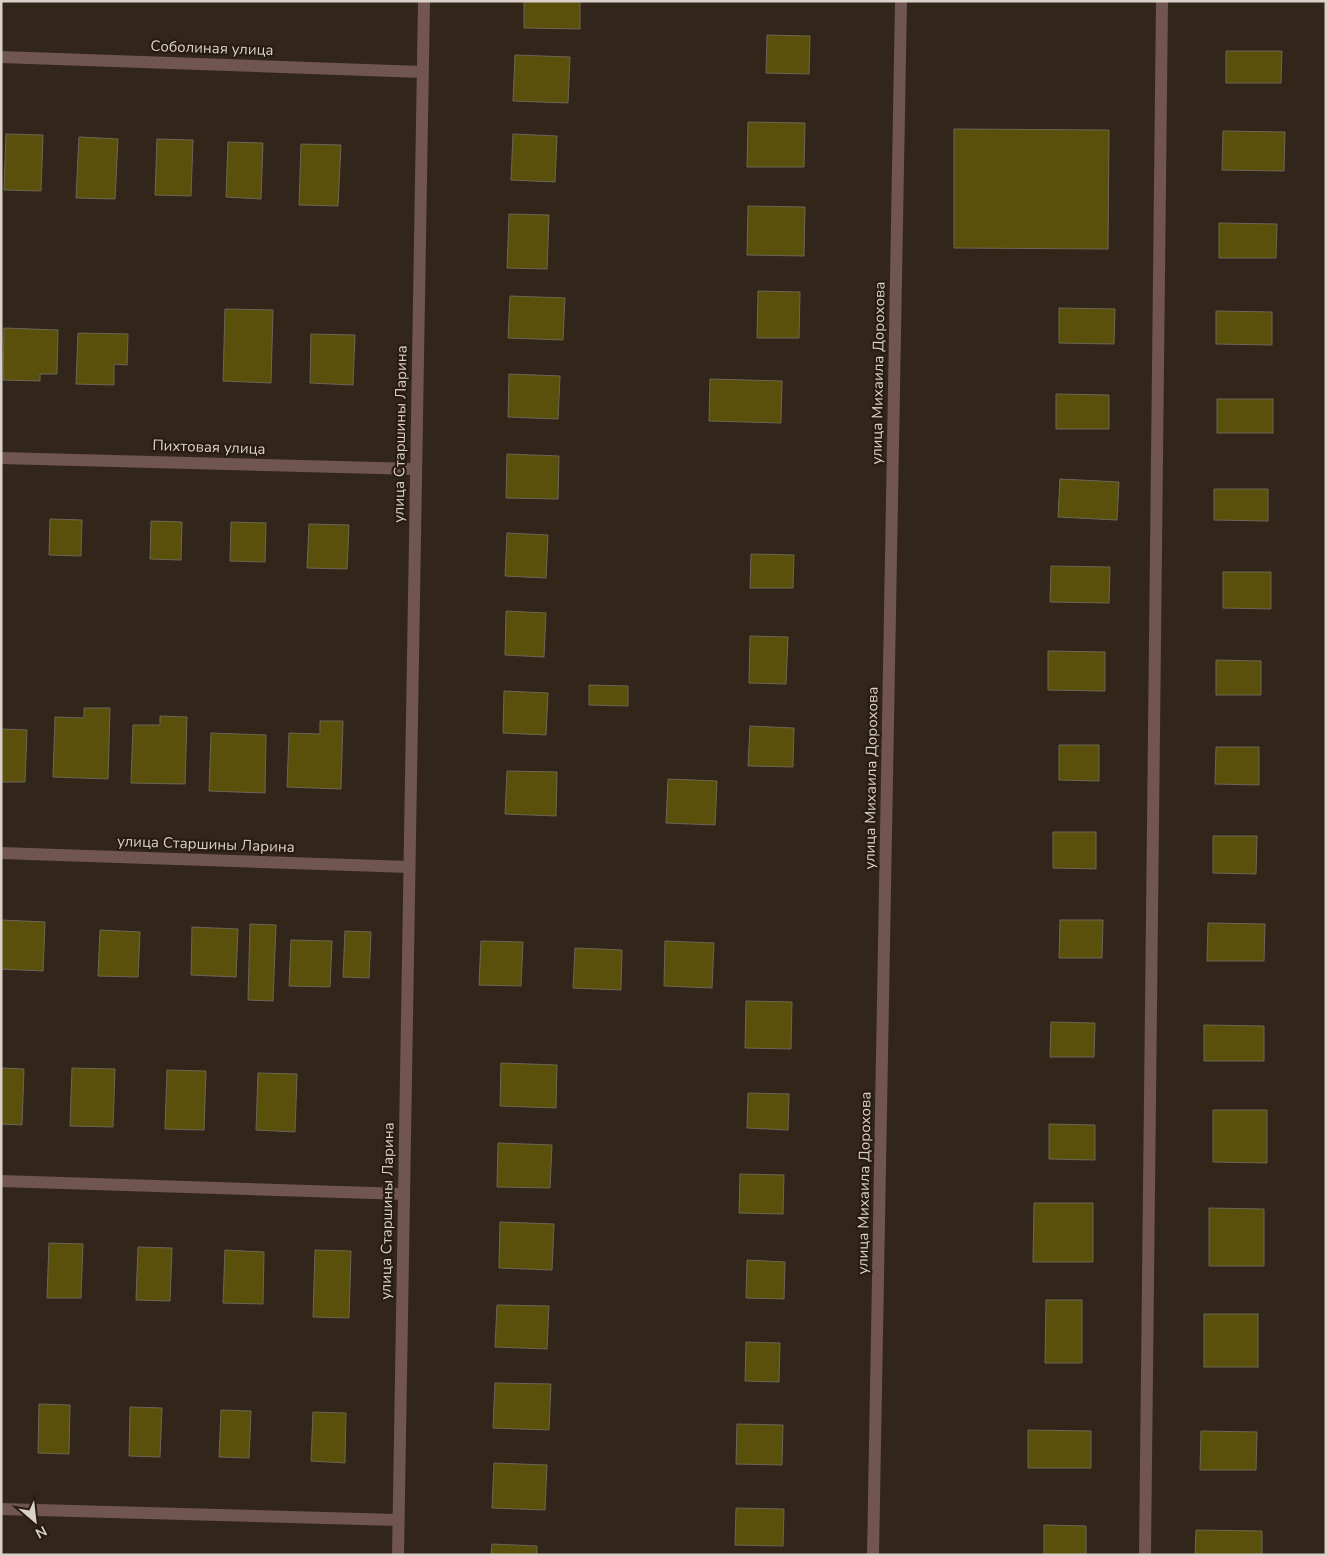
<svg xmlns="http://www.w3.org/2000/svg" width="1327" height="1556" font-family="'Nunito Sans',sans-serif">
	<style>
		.building { fill: #5b4f0c; stroke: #6b6755 }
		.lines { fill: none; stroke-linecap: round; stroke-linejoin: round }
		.street { stroke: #705551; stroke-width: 12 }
		.labels { text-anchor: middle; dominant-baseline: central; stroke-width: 4.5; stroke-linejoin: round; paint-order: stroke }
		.street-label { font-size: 15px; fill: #dad1ca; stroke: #281c11 }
	</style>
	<rect width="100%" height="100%" fill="#32261a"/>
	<g class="building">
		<path d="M524 1H580V29L524 28Z"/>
		<path d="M767 35 810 36 809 74 766 73Z"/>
		<path d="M1226 51H1282L1281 83H1226Z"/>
		<path d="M515 55 570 57 568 103 513 101Z"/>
		<path d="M748 122 805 123 804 167H747Z"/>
		<path d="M954 129 1109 130 1108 249 954 248Z"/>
		<path d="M1223 131 1285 132 1284 171 1222 170Z"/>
		<path d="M6 134 43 135 41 191 4 190Z"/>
		<path d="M513 134 557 136 555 182 511 180Z"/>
		<path d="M79 137 118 139 115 199 76 198Z"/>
		<path d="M157 139 193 140 191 196 155 195Z"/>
		<path d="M228 142 263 143 261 199 226 197Z"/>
		<path d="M301 144 341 145 338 206 299 205Z"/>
		<path d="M748 206 805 207 804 256 747 255Z"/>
		<path d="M509 214 549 215 547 269 507 268Z"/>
		<path d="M1219 223 1277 224 1276 258H1219Z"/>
		<path d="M758 291 800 292 799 338H757Z"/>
		<path d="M510 296 565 298 563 340 508 338Z"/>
		<path d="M1059 308 1115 309 1114 344 1059 343Z"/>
		<path d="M225 309 273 310 271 383 223 381Z"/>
		<path d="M1216 311 1272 312V345L1216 344Z"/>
		<path d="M4 328 58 330 57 374H40V381L3 380Z"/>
		<path d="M78 333 128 334 127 365 114 364V385L76 384Z"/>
		<path d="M311 334 355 335 353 385 310 383Z"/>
		<path d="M509 374 560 376 558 419 508 417Z"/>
		<path d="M710 379 782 381 781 423 709 421Z"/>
		<path d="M1056 394 1109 395V429H1056Z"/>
		<rect x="1217" y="399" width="56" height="34"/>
		<path d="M507 454 559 456 558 499 506 498Z"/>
		<path d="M1060 479 1119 482 1117 520 1058 517Z"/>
		<path d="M1214 489H1268V521L1214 520Z"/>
		<path d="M50 519 82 520 81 556 49 555Z"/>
		<path d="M151 521 182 522 181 560 150 559Z"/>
		<path d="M231 522 266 523 265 562 230 561Z"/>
		<path d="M309 524 349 525 347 569 307 568Z"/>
		<path d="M507 533 548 535 546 578 505 576Z"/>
		<path d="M751 554 794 555 793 588H750Z"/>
		<path d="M1051 566 1110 567 1109 603 1050 602Z"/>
		<path d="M1223 572H1271V609L1223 608Z"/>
		<path d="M506 611 546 613 544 657 505 655Z"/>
		<path d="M750 636 788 637 786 684 749 683Z"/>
		<path d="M1048 651 1105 652V691L1048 690Z"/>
		<path d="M1216 660 1261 661V695H1216Z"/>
		<path d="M589 685 628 686V706L589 705Z"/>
		<path d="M504 691 548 693 546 735 503 733Z"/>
		<path d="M84 708H110L108 779 53 777 55 717 84 718Z"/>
		<path d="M160 716 187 717 185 784 131 783 133 725H160Z"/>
		<path d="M320 721H343L341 789 287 787 289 733 320 734Z"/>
		<path d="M750 726 794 728 793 767 748 766Z"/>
		<path d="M1 729 27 730 25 782H1Z"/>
		<path d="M211 733 266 735 265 793 209 791Z"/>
		<path d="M1059 745H1099V781L1059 780Z"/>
		<path d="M1216 747H1259V785L1215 784Z"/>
		<path d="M507 771 557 772 556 816 505 814Z"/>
		<path d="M668 779 717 781 715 825 666 823Z"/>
		<path d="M1053 832H1096V869L1053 868Z"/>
		<path d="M1213 836H1257L1256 874 1213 873Z"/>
		<path d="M1 920 45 922 43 971 1 969Z"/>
		<path d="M1060 920H1103L1102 958H1059Z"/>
		<path d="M1208 923 1265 924 1264 961H1207Z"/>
		<path d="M250 924 276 925 273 1001 248 1000Z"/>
		<path d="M192 927 238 929 236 977 191 975Z"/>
		<path d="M100 930 140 932 138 977 98 976Z"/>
		<path d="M345 931 371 932 369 978 343 977Z"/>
		<path d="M291 940 332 941 330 987 289 986Z"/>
		<path d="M481 941 523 942 521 986 479 985Z"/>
		<path d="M665 941 714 943 712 988 664 986Z"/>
		<path d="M575 948 622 950 621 990 573 988Z"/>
		<path d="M746 1001 792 1002 791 1049 745 1048Z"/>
		<path d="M1051 1022 1095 1023 1094 1057H1050Z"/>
		<path d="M1204 1025 1264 1026V1061H1204Z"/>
		<path d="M501 1063 557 1065 556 1108 500 1106Z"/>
		<path d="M1 1068 24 1069 22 1125 1 1124Z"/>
		<path d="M72 1068 115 1069 113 1127 70 1126Z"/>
		<path d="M167 1070 206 1071 204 1130 165 1129Z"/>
		<path d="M258 1073 297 1074 295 1132 256 1130Z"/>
		<path d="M748 1093 789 1094 788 1130 747 1128Z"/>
		<path d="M1213 1110H1267V1163L1213 1162Z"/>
		<path d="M1049 1124 1095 1125V1160L1049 1159Z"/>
		<path d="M498 1143 552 1145 550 1188 497 1187Z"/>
		<path d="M740 1174 784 1175 783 1214 739 1213Z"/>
		<path d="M1034 1203H1093V1262H1033Z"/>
		<path d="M1209 1208 1264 1209V1266H1209Z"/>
		<path d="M500 1222 554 1224 552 1270 499 1268Z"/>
		<path d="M49 1243 83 1244 81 1298H47Z"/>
		<path d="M138 1247 172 1248 170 1301 136 1300Z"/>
		<path d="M225 1250 264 1252 263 1304 223 1303Z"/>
		<path d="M315 1250 351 1251 349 1318 313 1317Z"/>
		<path d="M747 1260 785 1262 784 1299 746 1298Z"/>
		<path d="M1046 1300H1082V1363H1045Z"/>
		<path d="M497 1305 549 1306 547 1349 495 1347Z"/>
		<rect x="1204" y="1314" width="54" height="53"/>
		<path d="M746 1342 780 1343 779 1382 745 1381Z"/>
		<path d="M495 1383 551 1384 549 1430 493 1428Z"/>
		<path d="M39 1404 70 1405 69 1454 38 1453Z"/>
		<path d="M130 1407 162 1408 160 1457 129 1456Z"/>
		<path d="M221 1410 251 1411 249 1458 219 1457Z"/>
		<path d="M313 1412 346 1413 345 1463 311 1461Z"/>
		<path d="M737 1424 783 1425 782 1465 736 1464Z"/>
		<path d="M1028 1430 1091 1431V1468H1028Z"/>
		<path d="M1201 1431 1257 1432 1256 1470H1200Z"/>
		<path d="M494 1463 547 1465 545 1510 492 1508Z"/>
		<path d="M736 1508 784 1509 783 1546 735 1545Z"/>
		<path d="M1044 1525 1086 1526V1555H1044Z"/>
		<path d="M1196 1530 1262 1531V1555H1195Z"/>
		<path d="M492 1544 537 1546V1555H491Z"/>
	</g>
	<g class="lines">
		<g class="street">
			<path d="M1 57 422 72"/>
			<path d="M1 458 416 469"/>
			<path d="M1 853 409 867"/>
			<path d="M1 1181 404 1194"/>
			<path d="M1 1509 398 1520"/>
			<path d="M398 1555 424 1"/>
			<path d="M873 1555 901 1"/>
			<path d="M1145 1555 1162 1"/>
		</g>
	</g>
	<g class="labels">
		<g class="street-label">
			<text transform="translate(212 48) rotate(2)">Соболиная улица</text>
			<text transform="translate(878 373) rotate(-89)">улица Михаила Дорохова</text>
			<text transform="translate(400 434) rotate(-89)">улица Старшины Ларина</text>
			<text transform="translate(209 447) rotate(2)">Пихтовая улица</text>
			<text transform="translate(871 778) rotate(-89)">улица Михаила Дорохова</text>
			<text transform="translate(206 844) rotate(2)">улица Старшины Ларина</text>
			<text transform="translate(864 1183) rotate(-89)">улица Михаила Дорохова</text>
			<text transform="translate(387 1211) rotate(-89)">улица Старшины Ларина</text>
		</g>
	</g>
	<rect width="1327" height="1556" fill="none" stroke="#dad1ca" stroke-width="5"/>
	<g transform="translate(35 1521) rotate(152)" stroke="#281c11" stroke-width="4" paint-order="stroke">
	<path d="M0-4L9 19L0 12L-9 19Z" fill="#dad1ca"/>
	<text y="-8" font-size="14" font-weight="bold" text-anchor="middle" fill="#dad1ca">N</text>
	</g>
</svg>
